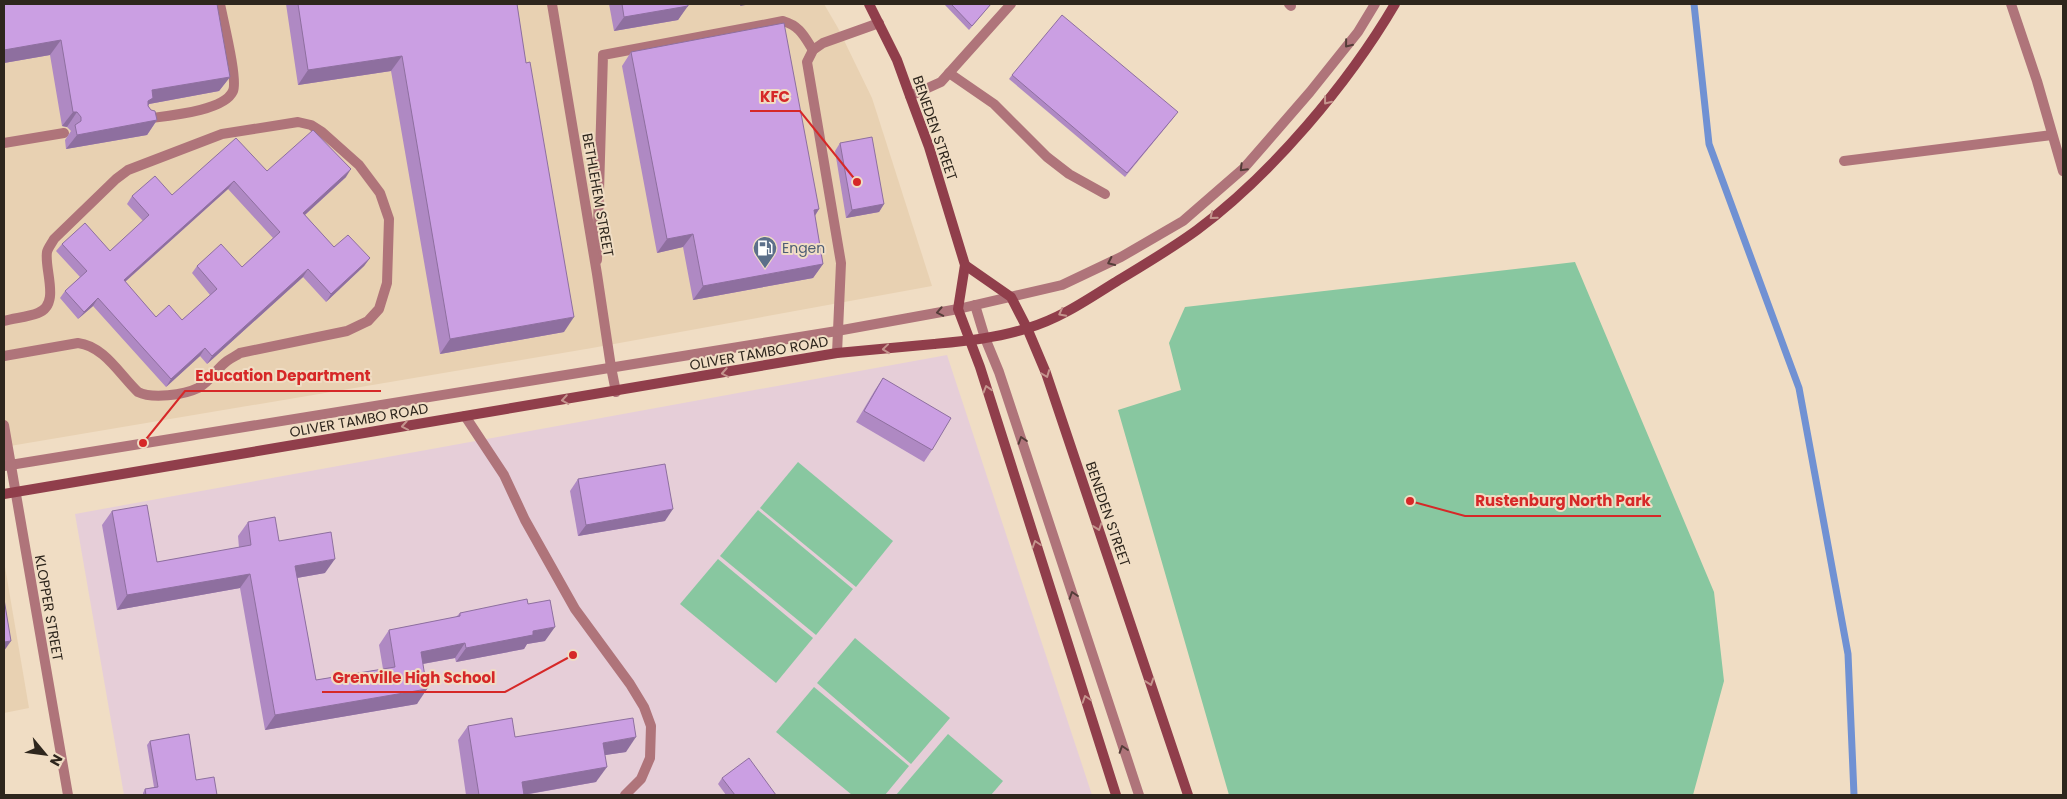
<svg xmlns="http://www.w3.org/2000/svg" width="2067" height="799" font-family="Poppins,sans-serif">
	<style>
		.built { fill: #e8d1b2 }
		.education { fill: #e6ced8 }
		.green { fill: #88c7a0 }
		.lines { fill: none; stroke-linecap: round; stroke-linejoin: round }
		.stream { stroke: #7091d3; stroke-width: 7 }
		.lane { stroke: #af747a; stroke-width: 10 }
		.street { stroke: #af747a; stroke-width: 10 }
		.secondary { stroke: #903e4b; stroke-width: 10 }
		.wall { fill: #af89c3; fill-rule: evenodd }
		.shaded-wall { fill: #8e6f9f }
		.building { fill: #cb9fe3; stroke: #8e6f9f; fill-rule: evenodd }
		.oneway { stroke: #553d39 }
		.oneway2 { stroke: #c5958e }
		.labels { text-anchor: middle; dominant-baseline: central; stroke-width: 4; stroke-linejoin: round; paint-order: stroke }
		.street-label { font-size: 14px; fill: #2e261d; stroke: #f0ddc4 }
		.service-label { font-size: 14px; fill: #4e5e75; stroke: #f0ddc4; text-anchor: start }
		.leader { fill: none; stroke: #d62828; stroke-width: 2 }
		.callout-dot { fill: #d62828; stroke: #f0ddc4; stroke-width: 2 }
		.callout-label { font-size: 15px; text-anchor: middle; font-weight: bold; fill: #d62828; stroke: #f0ddc4; stroke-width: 4; stroke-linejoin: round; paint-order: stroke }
	</style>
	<rect width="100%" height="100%" fill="#f0ddc4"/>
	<g class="built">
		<path d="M4 4H824L838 28 872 98 932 286 592 348 4 447Z"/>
		<path d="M4 561 29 708 4 713Z"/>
	</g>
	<path class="education" d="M947 355 1092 795H124L75 514Z"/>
	<g class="green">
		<path d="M1575 262 1714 592 1724 681 1693 795H1229L1118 410 1181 390 1169 343 1185 307Z"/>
		<path d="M798 462 893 541 856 587 760 508Z"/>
		<path d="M758 510 853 589 816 635 720 556Z"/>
		<path d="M718 559 813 638 776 683 680 604Z"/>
		<path d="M855 638 950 718 911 764 817 683Z"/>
		<path d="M814 687 909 766 885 795H852L776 732Z"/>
		<path d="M948 734 1003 781 991 795H896Z"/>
	</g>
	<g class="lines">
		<path class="stream" d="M1694 4 1709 144 1799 388 1848 654 1854 795"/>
		<g class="lane">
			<path d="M1289 4 1291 6"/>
			<path d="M949 73 994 104 1047 157 1069 174 1105 194"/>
			<path d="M910 96 941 82 1011 4"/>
			<path d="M144 119C164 116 224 112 233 91 238 79 223 20 220 4"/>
			<path d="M4 143 64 133"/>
			<path d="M1844 161 2052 135"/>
			<path d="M597 260 603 55 783 21C800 26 804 36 813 50"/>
			<path d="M975 305 985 338 999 372 1139 795"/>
			<path d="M4 321C15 318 28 317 38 313 61 304 44 270 47 252 48 248 52 243 54 239L116 179 128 170 222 134 298 122 311 125 322 132 359 165 380 193 389 219 387 283 379 309 368 321 347 331 240 353C236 356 231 358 227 361 216 369 211 381 198 388 184 395 152 399 138 392 120 375 104 346 78 343L4 356"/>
			<path d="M837 353 841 263 807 62 813 50 823 43 879 23"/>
			<path d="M465 416 504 475 525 520 575 609 630 684 644 707 651 726 650 758 641 779 625 795"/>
			<path d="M4 466 837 331 958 309 1062 285 1121 257 1183 221 1244 168 1310 92 1358 32 1375 4"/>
		</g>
		<g class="street">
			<path d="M552 4 597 274 611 367 616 392"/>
			<path d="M2011 4 2037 81 2063 171"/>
			<path d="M4 425 68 795"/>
		</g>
		<g class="secondary">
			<path d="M869 4 897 60 910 96 929 147 965 265 958 309 980 367 1116 795"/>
			<path d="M965 265 1011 297 1027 328 1046 373 1188 795"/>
			<path d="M4 494 837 353C869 350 902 347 934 344 965 341 998 338 1028 328 1059 319 1087 300 1114 283 1142 266 1171 249 1197 230 1272 174 1348 84 1395 4"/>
		</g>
	</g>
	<g class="wall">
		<path d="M4 4 230 77 219 91 149 104 148 106 157 120 147 135 66 149 65 140 71 131 67 127 62 126 50 55 4 63Z"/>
		<path d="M286 4H517L564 332 440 354 391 71 298 85Z"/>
		<path d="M609 4H688L678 20 614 31Z"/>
		<path d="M944 4H991L969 30Z"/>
		<path d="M631 52 819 209 815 216 823 264 813 278 693 300 683 247 657 253 622 66Z"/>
		<path d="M1012 75 1175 116 1125 177 1009 79Z"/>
		<path d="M840 143 884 204 879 212 846 218 835 151Z"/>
		<path d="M267 171 346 177 305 215 334 247 370 258 364 266 326 302 303 277 207 364 200 356 166 387 93 306 78 319 60 298 65 291 80 277 56 251 62 244 110 251 143 221 127 204 132 196 172 195ZM228 189 273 238 242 267 197 266 192 273 210 295 182 320 156 317 125 282Z"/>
		<path d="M883 378 932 450 924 462 856 422 875 390Z"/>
		<path d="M578 479 665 521 578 536 570 491Z"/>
		<path d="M112 511 157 562 239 548 238 536 248 522 279 541 325 573 297 578 316 680 383 669 379 645 389 630 456 617 460 613 528 604 545 641 527 644 524 649 456 662 455 658 423 664 417 704 265 730 240 588 117 610 102 525Z"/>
		<path d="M468 726 515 737 626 752 605 755 596 782 524 795H466L458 740Z"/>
		<path d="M150 741 196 780 217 795H143V793L145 789 154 787 147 745Z"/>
		<path d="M722 778 776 795H726L718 784Z"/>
	</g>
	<g class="shaded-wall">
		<path d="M741 4H751L740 6Z"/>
		<path d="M688 6 678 20 614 31 624 17Z"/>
		<path d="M61 40 50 55 4 63V50Z"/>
		<path d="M402 56 391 71 298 85 308 70Z"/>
		<path d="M230 77 219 91 149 104 143 112 152 90Z"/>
		<path d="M73 112H77L67 127 62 126Z"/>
		<path d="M157 120 147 135 66 149 77 135Z"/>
		<path d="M351 169 346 177 298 221 303 213Z"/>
		<path d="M234 181 228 189 118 288 124 280Z"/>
		<path d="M884 204 879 212 846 218 852 210Z"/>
		<path d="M819 209 810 223 814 210Z"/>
		<path d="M693 234 683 247 657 253 667 239Z"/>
		<path d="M370 258 364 266 326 302 331 294Z"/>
		<path d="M823 264 813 278 693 300 703 286Z"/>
		<path d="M308 269 303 277 207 364 212 356Z"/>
		<path d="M98 298 93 306 78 319 84 312Z"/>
		<path d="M574 317 564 332 440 354 450 339Z"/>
		<path d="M205 348 200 356 166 387 171 379Z"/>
		<path d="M673 509 665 521 578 536 586 525Z"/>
		<path d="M335 559 325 573 285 580 295 566Z"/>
		<path d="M250 574 240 588 117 610 127 595Z"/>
		<path d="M555 627 545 641 527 644 524 649 456 662 466 648 533 631Z"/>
		<path d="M11 641 4 651V642Z"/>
		<path d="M465 643 455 658 411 666 421 652Z"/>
		<path d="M427 689 417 704 265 730 275 715Z"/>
		<path d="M636 737 626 752 592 757 603 743Z"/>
		<path d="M607 767 596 782 522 795V782Z"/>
	</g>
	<g class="building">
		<path d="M4 4H217L230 77 152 90 153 98 148 101V106L151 110 155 111 157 120 77 135 75 125 81 121V117L77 112H73L61 40 4 50Z"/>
		<path d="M298 4H517L526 63 530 62 574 317 450 339 402 56 308 70Z"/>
		<path d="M622 4H688V6L624 17Z"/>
		<path d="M951 4H991L972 26Z"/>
		<path d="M1062 15 1178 112 1127 173 1012 75Z"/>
		<path d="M784 23 819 209 814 210 823 264 703 286 693 234 667 239 631 52Z"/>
		<path d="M313 130 351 169 303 213 334 247 348 235 370 258 331 294 308 269 212 356 205 348 171 379 98 298 84 312 65 291 87 271 62 244 85 223 110 251 149 215 132 196 155 176 172 195 236 138 267 171ZM234 181 280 232 242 267 221 244 197 266 217 289 182 320 169 305 156 317 124 280Z"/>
		<path d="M872 137 884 204 852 210 840 143Z"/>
		<path d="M883 378 951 418 932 450 864 411Z"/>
		<path d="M665 464 673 509 586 525 578 479Z"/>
		<path d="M147 505 157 562 251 545 248 522 275 517 279 541 331 532 335 559 295 566 316 680 395 667 389 630 460 616V613L527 599 528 604 550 600 555 627 533 631V635L466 648 465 643 421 652 427 689 275 715 250 574 127 595 112 511Z"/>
		<path d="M4 599 11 641 4 642Z"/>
		<path d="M512 718 515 737 633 718 636 737 603 743 607 767 522 782 524 795H479L468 726Z"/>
		<path d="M189 734 196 780 214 777 217 795H146L145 789 158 787 150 741Z"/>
		<path d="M749 758 776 795H735L722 778Z"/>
	</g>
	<defs><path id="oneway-chevron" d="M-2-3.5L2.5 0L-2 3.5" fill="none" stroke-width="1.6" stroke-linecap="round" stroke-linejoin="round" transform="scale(1.25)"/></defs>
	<g class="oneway">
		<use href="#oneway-chevron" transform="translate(1348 44) rotate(129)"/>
		<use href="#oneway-chevron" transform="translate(1243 168) rotate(135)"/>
		<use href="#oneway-chevron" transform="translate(1111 262) rotate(155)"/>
		<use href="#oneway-chevron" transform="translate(940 312) rotate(169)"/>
		<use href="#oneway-chevron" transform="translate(1022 440) rotate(-108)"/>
		<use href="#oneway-chevron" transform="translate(1073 595) rotate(-108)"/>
		<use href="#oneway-chevron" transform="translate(1123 749) rotate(-108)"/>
	</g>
	<g class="oneway2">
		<use href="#oneway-chevron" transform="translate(1327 101) rotate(128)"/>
		<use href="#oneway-chevron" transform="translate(1213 216) rotate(140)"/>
		<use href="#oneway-chevron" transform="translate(1062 313) rotate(152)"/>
		<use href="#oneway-chevron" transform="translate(886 349) rotate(174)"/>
		<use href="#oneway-chevron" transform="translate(725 373) rotate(170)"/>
		<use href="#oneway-chevron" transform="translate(1046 374) rotate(69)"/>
		<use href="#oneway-chevron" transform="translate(987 389) rotate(-107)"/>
		<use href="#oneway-chevron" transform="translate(565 400) rotate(171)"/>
		<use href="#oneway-chevron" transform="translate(405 426) rotate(170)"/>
		<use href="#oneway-chevron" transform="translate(1098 527) rotate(71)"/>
		<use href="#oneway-chevron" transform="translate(1036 544) rotate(-108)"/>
		<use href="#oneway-chevron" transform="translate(1150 682) rotate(71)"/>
		<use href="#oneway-chevron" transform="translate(1086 699) rotate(-108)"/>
	</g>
	<defs>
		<g id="fuel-pin" transform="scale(1.25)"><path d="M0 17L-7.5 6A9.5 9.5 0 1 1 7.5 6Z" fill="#5c6f8a" stroke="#f0ddc4"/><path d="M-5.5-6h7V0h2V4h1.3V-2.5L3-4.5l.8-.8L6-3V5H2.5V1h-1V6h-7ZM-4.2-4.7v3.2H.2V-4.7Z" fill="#fff"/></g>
	</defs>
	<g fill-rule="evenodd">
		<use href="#fuel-pin" x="765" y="248"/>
	</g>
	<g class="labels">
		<g class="street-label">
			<text transform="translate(935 128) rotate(71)">BENEDEN STREET</text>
			<text transform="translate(598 195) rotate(80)">BETHLEHEM STREET</text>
			<text transform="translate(759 353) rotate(-10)">OLIVER TAMBO ROAD</text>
			<text transform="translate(359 420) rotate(-10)">OLIVER TAMBO ROAD</text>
			<text transform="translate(1108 514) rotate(71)">BENEDEN STREET</text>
			<text transform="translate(49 608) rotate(80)">KLOPPER STREET</text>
		</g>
		<g class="service-label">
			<text x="782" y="248">Engen</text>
		</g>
	</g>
	<path class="leader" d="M857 182L800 111H750M143 443L185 391H381M1410 501L1465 516H1661M573 655L505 692H322"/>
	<g class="callout-dot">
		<circle cx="857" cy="182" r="5"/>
		<circle cx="143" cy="443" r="5"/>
		<circle cx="1410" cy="501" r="5"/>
		<circle cx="573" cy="655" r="5"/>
	</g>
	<g class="callout-label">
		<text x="775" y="102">KFC</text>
		<text x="283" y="381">Education Department</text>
		<text x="1563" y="506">Rustenburg North Park</text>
		<text x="414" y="683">Grenville High School</text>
	</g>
	<rect width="2067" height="799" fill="none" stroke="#2e261d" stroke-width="10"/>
	<g transform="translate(45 754) rotate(119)" stroke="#f0ddc4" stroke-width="4" paint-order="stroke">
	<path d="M0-4L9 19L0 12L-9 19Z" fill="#2e261d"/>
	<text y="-8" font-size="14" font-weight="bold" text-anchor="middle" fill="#2e261d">N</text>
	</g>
</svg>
